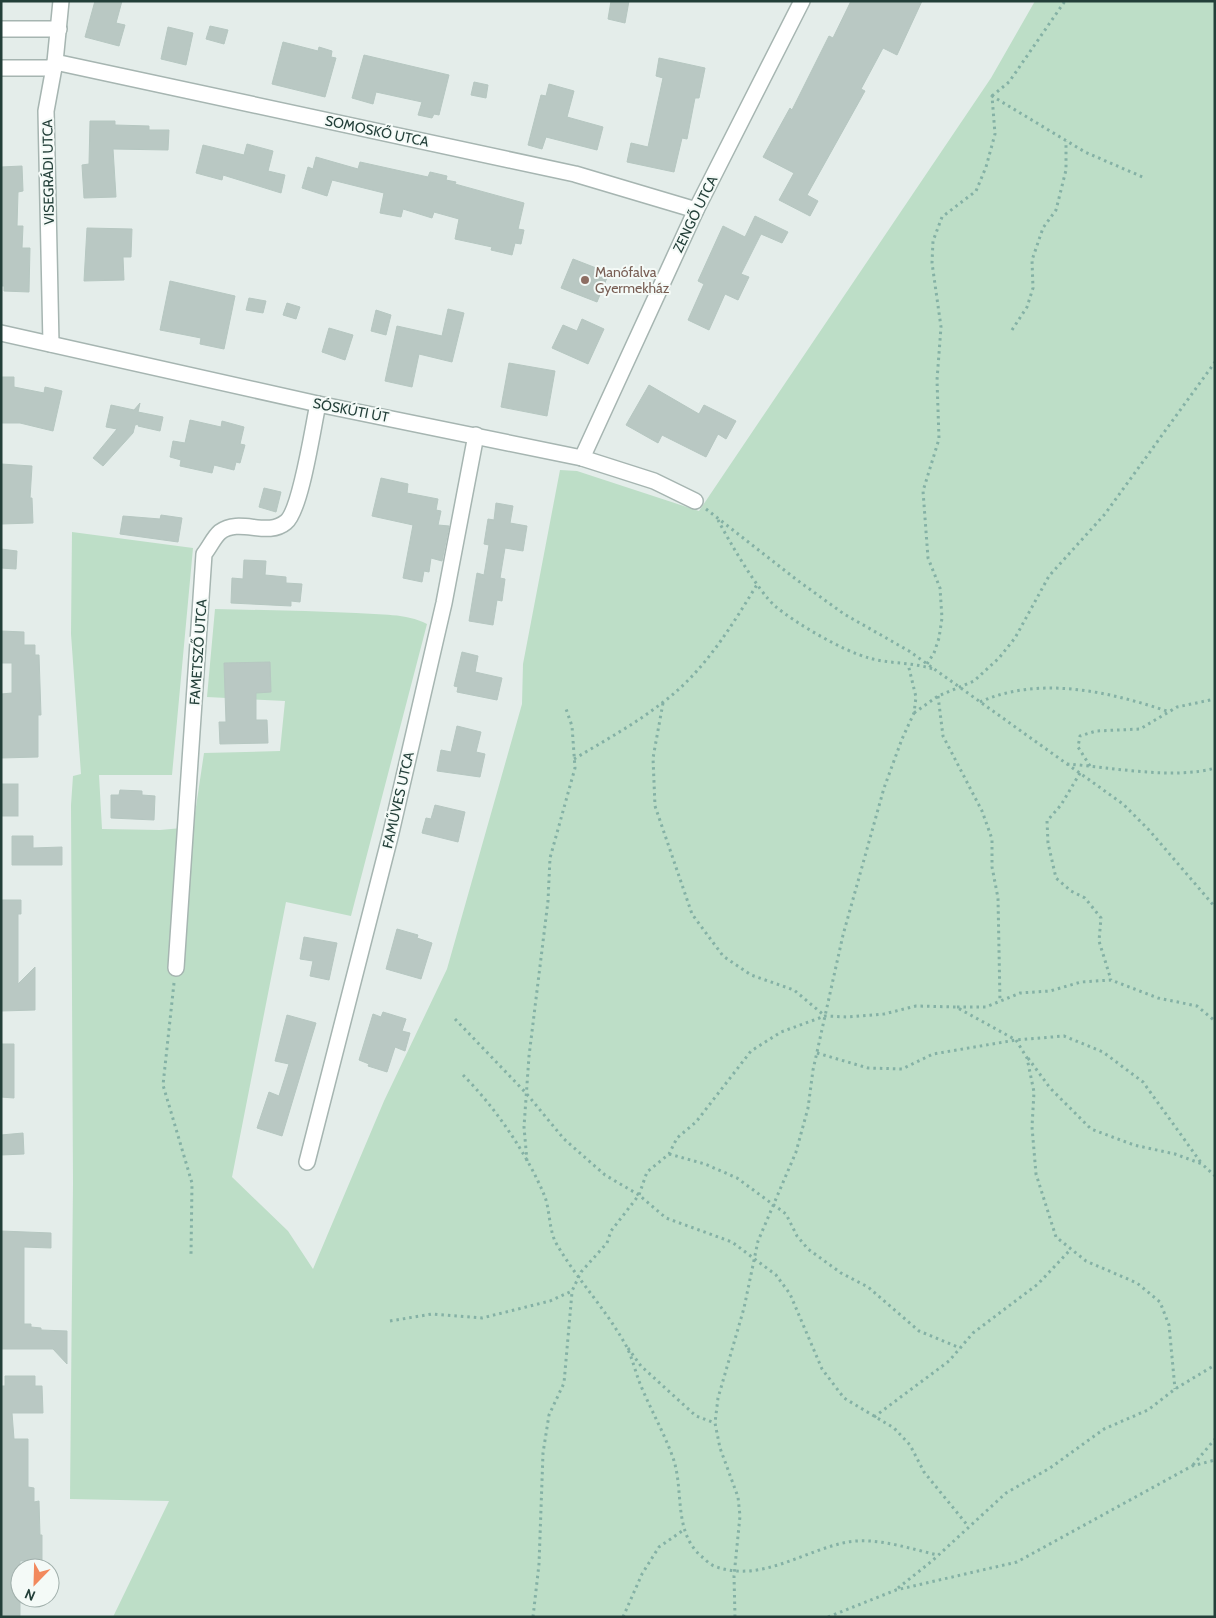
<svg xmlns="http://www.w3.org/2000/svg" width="1216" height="1618" font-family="Cabin,sans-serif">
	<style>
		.green { fill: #bddec7 }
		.building { fill: #b9c8c3; stroke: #b6c7c1 }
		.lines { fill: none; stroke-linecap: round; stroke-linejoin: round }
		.minor-casing { stroke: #a6b5b1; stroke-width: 18 }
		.path { stroke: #84b1a5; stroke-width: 3; stroke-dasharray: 2.5 4; stroke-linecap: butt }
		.minor { stroke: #fff; stroke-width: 15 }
		.education-dot { fill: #8d6e63; stroke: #f4faf7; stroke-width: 2 }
		.labels { text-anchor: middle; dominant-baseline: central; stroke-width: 4; stroke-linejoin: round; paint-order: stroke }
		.street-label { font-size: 14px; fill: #233f39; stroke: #f4faf7 }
		.education-label { font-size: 14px; fill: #785e54; stroke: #f4faf7; text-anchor: start }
	</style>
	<rect width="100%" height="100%" fill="#e4edea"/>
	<path class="green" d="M1035 1H1215V1617H113L169 1501 70 1499 73 1183 71 805 73 776 81 774 71 634 72 532 193 548 172 775H99L102 829 160 830 193 827 204 753 280 751 285 701 207 697 215 609C262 610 309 611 356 613 380 615 406 613 427 624L351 916 286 902 232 1177 288 1231 313 1269 384 1101 447 969 522 704 523 664 560 470 577 471 699 511 991 78Z"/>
	<g class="building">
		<path d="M95 1H122L116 23 125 25 119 46 85 37Z"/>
		<path d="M611 1H629L625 23 608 19Z"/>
		<path d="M851 1H922L897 55 883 48 861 89 865 91 807 195 818 201 810 216 779 200 794 173 763 157 790 108 792 110 829 36 833 38Z"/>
		<path d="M210 26 228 30 224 44 206 39Z"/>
		<path d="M168 27 193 33 186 65 161 59Z"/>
		<path d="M283 42 318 51 319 47 332 51 331 57 336 58 325 97 272 84Z"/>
		<path d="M364 55 449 75 439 115 434 114 432 118 418 115 422 102 376 92 373 104 352 98Z"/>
		<path d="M659 58 705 68 699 98H695L687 139 682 138 674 172 627 162 631 143 648 147 663 78 656 76Z"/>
		<path d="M474 82 488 85 486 98 471 95Z"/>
		<path d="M549 84 574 91 567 117 603 127 597 150 546 137 542 149 528 145 541 95 546 96Z"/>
		<path d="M90 121H115V125L149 126V130H169L168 150 113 149 116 197 84 198 82 165 89 164Z"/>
		<path d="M247 144 273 151 268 171 285 175 281 193 223 175 222 180 196 173 203 145 244 155Z"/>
		<path d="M316 157 358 169 360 162 428 177 430 172 447 176 446 180 456 182 455 184 524 203 518 229 524 230 521 244 515 243 512 255 491 250 492 247 455 239 459 219 434 212 432 218 403 209 401 217 380 213 384 193 332 180 327 196 302 188 308 167 313 169Z"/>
		<path d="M22 166 23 191 18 192 17 226H23L22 248H30L29 292 4 291V286H1V167Z"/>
		<path d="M755 216 788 232 782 243 761 234 741 274 749 277 738 300 725 294 709 330 688 320 704 284 698 281 723 226 745 237Z"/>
		<path d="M87 228 132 229 131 257H123L124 280 84 281Z"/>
		<path d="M573 259 609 273 597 302 561 288Z"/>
		<path d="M170 281 235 296 224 349 200 344 201 338 160 330Z"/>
		<path d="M249 298 266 301 263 313 246 310Z"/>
		<path d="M287 303 300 307 296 319 283 315Z"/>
		<path d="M448 309 464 313 452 362 419 354 412 387 385 381 397 326 442 336Z"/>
		<path d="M376 310 391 315 386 335 371 331Z"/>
		<path d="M582 319 604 329 588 364 552 348 563 325 577 331Z"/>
		<path d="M329 328 353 335 345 360 322 352Z"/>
		<path d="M509 363 555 371 547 416 501 407Z"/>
		<path d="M1 377H14V387L44 393 45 387 62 391 53 431 20 423H1Z"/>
		<path d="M649 385 699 414 704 405 736 421 726 439 718 434 706 457 662 435 658 443 626 425Z"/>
		<path d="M140 403 138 412 163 417 160 431 138 426 139 424 135 425 133 433 103 466 93 458 117 429 106 427 111 405 134 410Z"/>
		<path d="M190 420 221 427 222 421 244 427 240 444 245 445 240 463 236 462 234 470 214 465 212 473 180 466 181 460 170 457 173 441 185 443Z"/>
		<path d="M1 464 32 466 30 498H32L33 523 1 524Z"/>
		<path d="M381 478 408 484 407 493 438 499 436 510 441 511 438 525 449 526 442 561 431 558 429 572 424 571 422 582 403 578 413 525 372 516Z"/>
		<path d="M264 488 281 492 276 512 259 507Z"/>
		<path d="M496 503 513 506 510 523 527 526 523 551 505 548 500 578 505 579 502 601 497 600 493 625 469 621 477 573 484 575 489 545 484 544 488 519 494 520Z"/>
		<path d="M161 515 182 518 178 542 120 534 123 516 160 519Z"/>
		<path d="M1 549 17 551 16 569 1 568Z"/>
		<path d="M244 560 266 561 265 575 286 577V583L302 584 300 602 291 601V606L231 603 232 578 243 579Z"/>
		<path d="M1 631 24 632V645H35V655H39L41 715H38V757L1 758V694L12 693V663H1Z"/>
		<path d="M462 652 478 656 475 672 502 678 497 700 457 692 458 687 454 686Z"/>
		<path d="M270 662 271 692 256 693V720H267L268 743 220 744 219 722H226L224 663Z"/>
		<path d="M457 726 481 732 476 752 485 754 480 777 437 771 441 750 451 752Z"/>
		<rect x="1" y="784" width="17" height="32"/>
		<path d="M120 790 142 791V795L155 796 154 820 111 818V795H119Z"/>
		<path d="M435 805 465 812 458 842 422 833 426 818 431 819Z"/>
		<path d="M12 836H33V848L62 847V865H12Z"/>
		<path d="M2 900H21V914H18V984L35 967V1010L1 1011Z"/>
		<path d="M397 929 418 935 417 938 432 943 421 979 386 969Z"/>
		<path d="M304 937 337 943 329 980 310 976 313 961 300 959Z"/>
		<path d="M383 1012 406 1019 402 1031 410 1033 405 1051 395 1047 387 1072 368 1066 369 1064 359 1060 373 1014 381 1017Z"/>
		<path d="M287 1015 316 1023 282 1136 257 1128 269 1092 279 1096 289 1064 275 1061Z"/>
		<path d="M1 1044H14V1098L1 1097Z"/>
		<path d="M23 1133 24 1154 1 1155V1135Z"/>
		<path d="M1 1231 51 1233V1248L24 1247V1324H31V1327L41 1328V1330L67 1331V1364L53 1349H1Z"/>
		<path d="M5 1376H35V1386H42L43 1413H12L14 1439H28V1487L34 1488V1502L39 1501 40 1535H42V1561H20V1617H1V1386H5Z"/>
	</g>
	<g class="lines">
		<g class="minor-casing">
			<g id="minor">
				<path d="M1 29H59"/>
				<path d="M55 62 575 174 696 210"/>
				<path d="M1 68H54"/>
				<path d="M1 333 318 404 582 458 654 481 695 501"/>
				<path d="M51 344 46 111 55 62 61 1"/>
				<path d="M582 458 696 210 802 1"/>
				<path d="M176 968 204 554C209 548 214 537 220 532 240 517 267 538 286 522 301 510 313 426 318 404"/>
				<path d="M307 1162 390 837 444 603 476 435"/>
			</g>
		</g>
		<g class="path">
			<path d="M992 96 1009 82 1065 1"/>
			<path d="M1012 330 1027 307 1033 288 1032 260 1043 228 1056 210 1066 170V141"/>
			<path d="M706 509 797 580 844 614 909 651 1123 804 1149 830 1215 907"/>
			<path d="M718 520C729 541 758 591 775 606 795 623 843 651 869 658 889 664 912 662 933 669"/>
			<path d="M927 664 934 653 939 638 942 618 940 588 928 558 923 491 939 439 937 380 941 327 932 263 933 241 942 217 976 191 986 167 995 134 992 96 1085 152 1145 178"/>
			<path d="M938 696 943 736 982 811 992 839V867L998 898 1000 1002"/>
			<path d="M980 702C1040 675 1110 692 1170 712"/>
			<path d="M663 703 653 758 655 806 692 914 723 956 751 975 794 990 825 1016"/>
			<path d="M914 713 938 696 974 681 999 658 1015 638 1049 576 1105 514 1215 362"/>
			<path d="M574 759C604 741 635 724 662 703 704 672 731 627 758 583"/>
			<path d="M1067 764C1109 767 1175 780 1215 768"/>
			<path d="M1090 766 1078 747 1080 736 1096 731 1140 729 1177 707 1215 699"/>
			<path d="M1080 773 1061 805 1047 821 1048 843 1056 878 1071 891 1085 898 1101 918 1099 941 1111 980"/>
			<path d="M174 983 163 1085 192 1183 191 1255"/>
			<path d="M957 1007H986L1020 993 1050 991 1081 982 1111 980 1158 998 1197 1006 1215 1021"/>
			<path d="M455 1019 526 1093 564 1139 605 1175 639 1195 666 1218 732 1242 776 1275 790 1294 822 1369 844 1398 894 1428 910 1445 924 1472 968 1526"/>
			<path d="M817 1053 868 1068 902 1069 933 1054 1016 1040 1064 1036 1103 1052 1143 1082 1202 1164"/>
			<path d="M1028 1058 1050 1088 1091 1129 1134 1145 1175 1154 1202 1164 1215 1176"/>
			<path d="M463 1075C495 1107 528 1155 545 1197 550 1211 549 1230 556 1243 576 1278 604 1307 624 1342 632 1355 635 1372 641 1386 651 1410 663 1431 672 1455 685 1488 672 1530 701 1556 705 1559 709 1564 714 1566 760 1584 804 1550 848 1542 878 1537 910 1549 938 1555"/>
			<path d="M669 1154 705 1164 737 1178 786 1214 797 1236 808 1249 841 1273 868 1287 919 1331 960 1348"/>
			<path d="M527 1161 524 1127 529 1056 548 901 550 858 575 768 572 726 565 706"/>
			<path d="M390 1321 432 1314 482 1318 550 1301 572 1291 581 1272 607 1243 611 1231 639 1195 647 1172 669 1154 677 1138 696 1122 751 1051 781 1032 825 1016 848 1017 884 1014 916 1006 956 1007 1016 1040 1027 1058 1034 1092 1032 1127 1036 1174 1056 1237 1086 1261 1137 1283 1160 1302 1169 1325 1175 1389"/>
			<path d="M628 1348 641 1366 696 1416 715 1423"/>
			<path d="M874 1417 949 1361 973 1333 1038 1284 1071 1249"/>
			<path d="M1193 1465 1215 1439"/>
			<path d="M898 1588 932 1561 1006 1493 1050 1468 1104 1429 1148 1410 1175 1389 1215 1365"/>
			<path d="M533 1617 539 1564 543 1453 549 1415 564 1383 572 1292"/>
			<path d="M623 1617 642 1574 659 1547 685 1529"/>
			<path d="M735 1617 734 1576 740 1516 738 1497 720 1448 715 1423 718 1398 744 1308 758 1241 796 1152 808 1108 813 1070 843 935 884 788 902 739 914 713 916 697 908 664"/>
			<path d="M828 1617 896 1590 1017 1562 1192 1466 1215 1460"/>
		</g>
		<use href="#minor" class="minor"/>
	</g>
	<circle class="education-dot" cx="585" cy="280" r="5"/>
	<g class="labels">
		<g class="street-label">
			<text transform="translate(377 131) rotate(12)">SOMOSKŐ UTCA</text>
			<text transform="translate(48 172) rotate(-91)">VISEGRÁDI UTCA</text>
			<text transform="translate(695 214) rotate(-64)">ZENGŐ UTCA</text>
			<text transform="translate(351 410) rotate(11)">SÓSKÚTI ÚT</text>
			<text transform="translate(198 652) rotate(-86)">FAMETSZŐ UTCA</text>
			<text transform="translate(398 800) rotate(-77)">FAMŰVES UTCA</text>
		</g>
		<g class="education-label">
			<text x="595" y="272">Manófalva<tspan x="595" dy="16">Gyermekház</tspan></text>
		</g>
	</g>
	<rect width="1216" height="1618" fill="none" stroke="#233f39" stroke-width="5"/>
	<g transform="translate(35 1583) rotate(203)"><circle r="24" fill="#f4faf7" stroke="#a0afab"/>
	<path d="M0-4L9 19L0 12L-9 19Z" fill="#f2895d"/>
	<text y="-8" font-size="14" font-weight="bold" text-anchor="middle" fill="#233f39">N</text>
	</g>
</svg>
